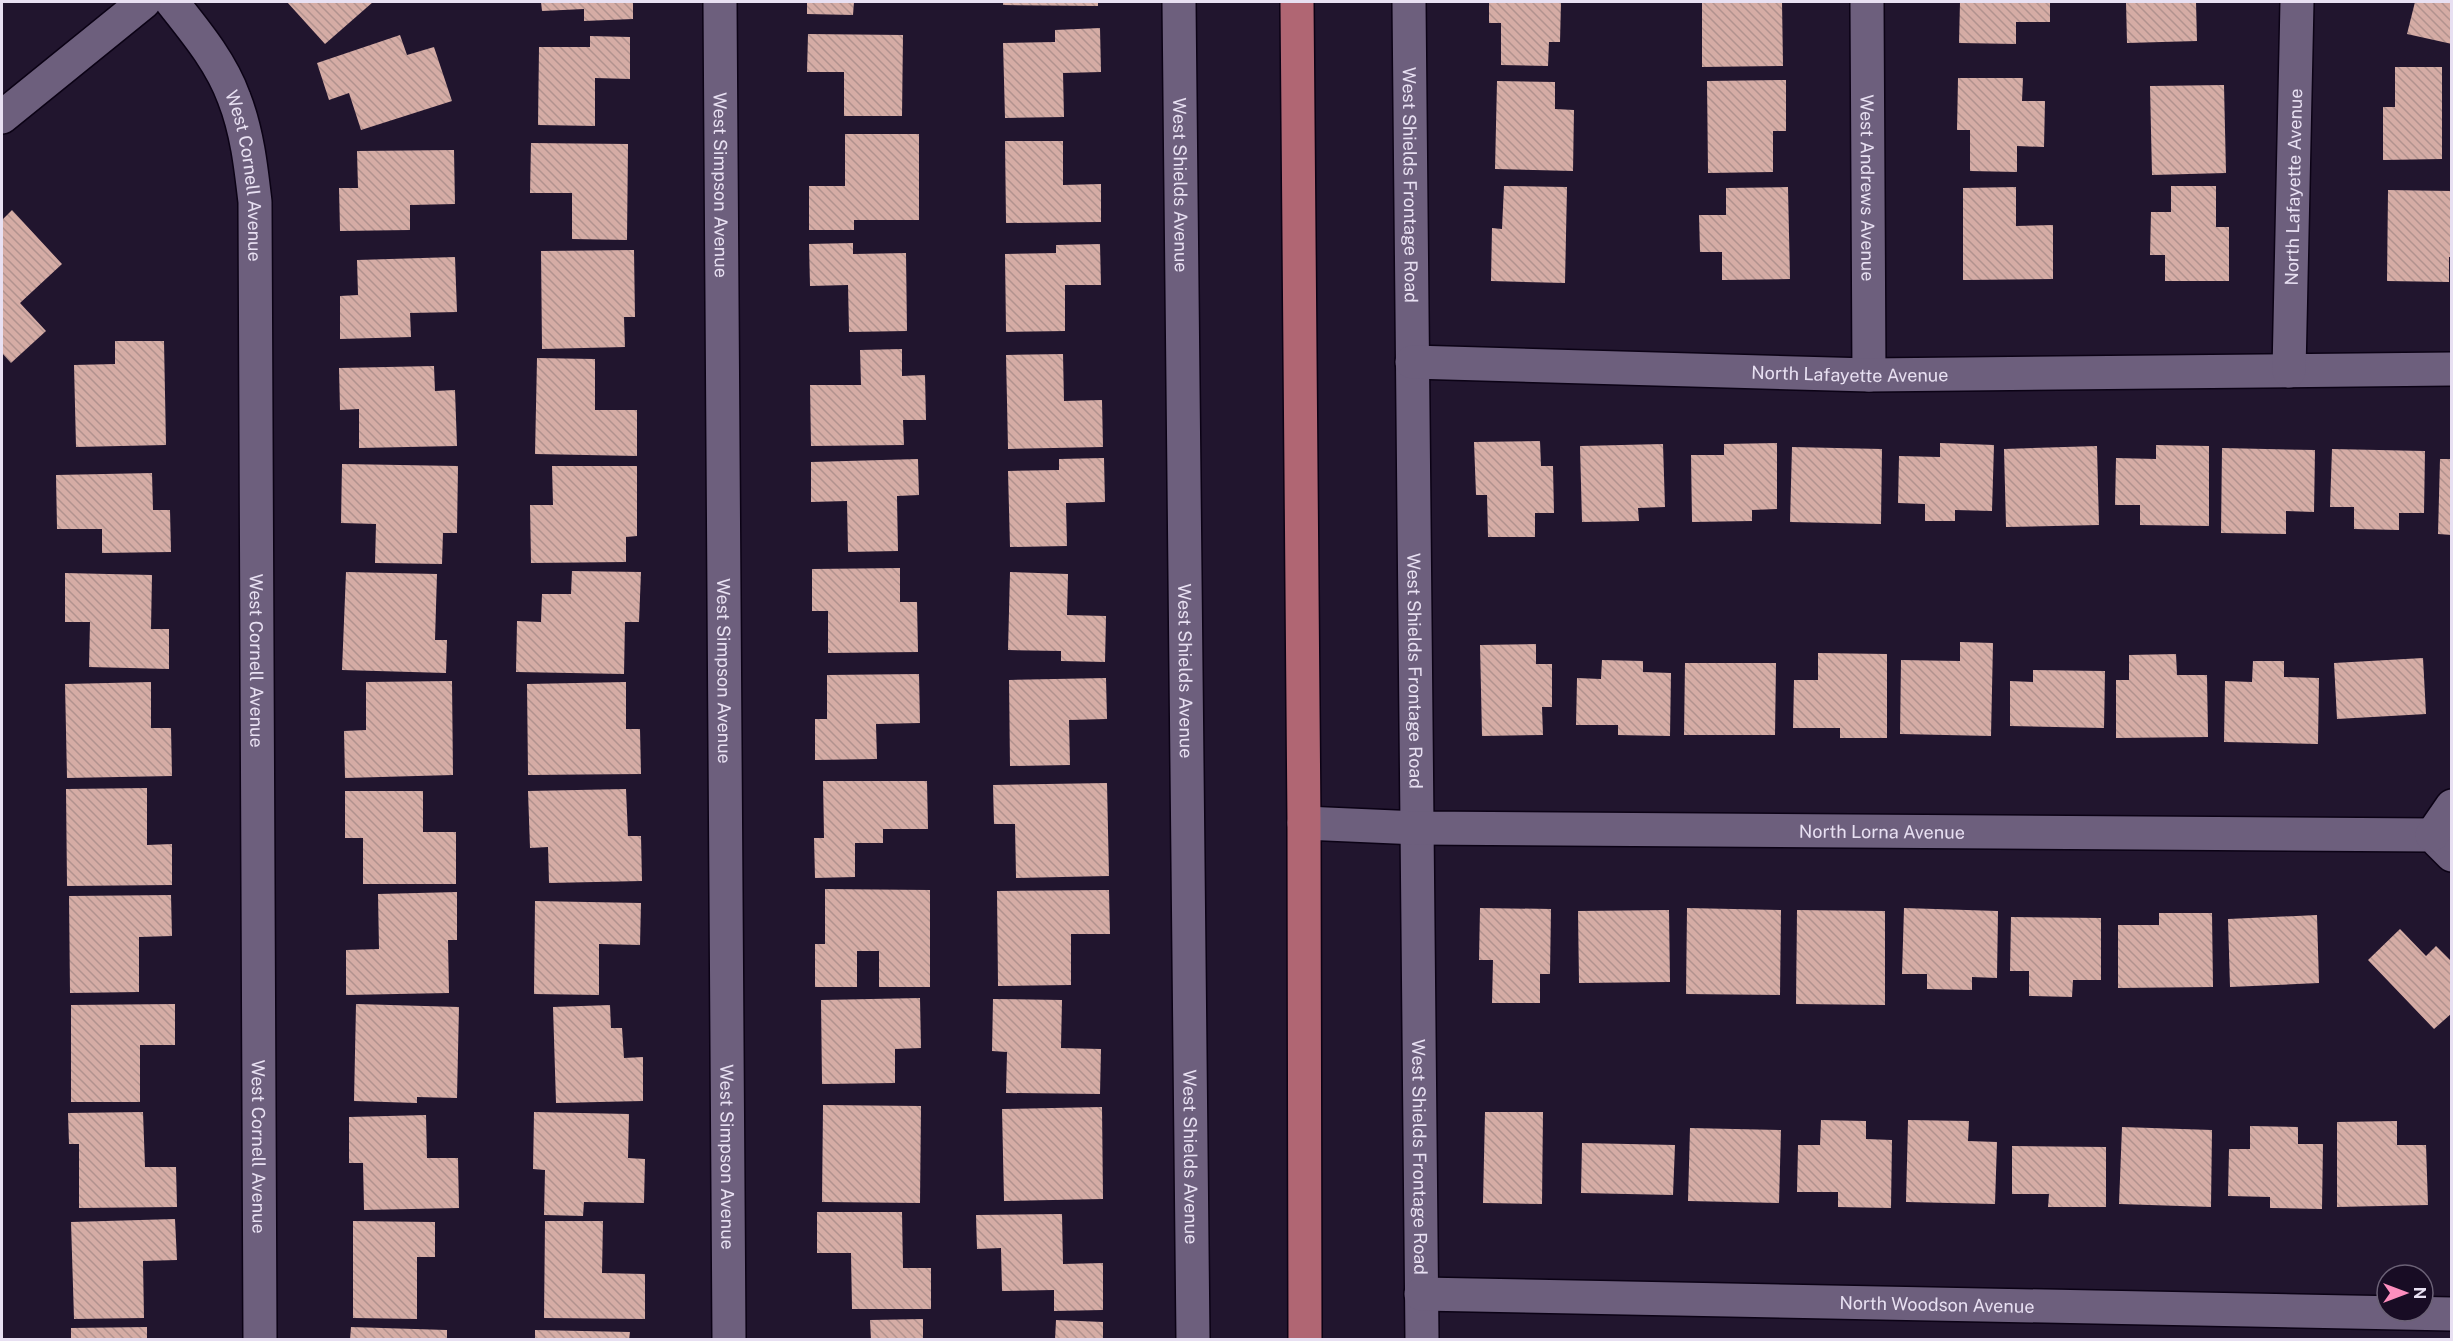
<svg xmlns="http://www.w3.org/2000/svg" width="2453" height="1341" font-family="'Public Sans',sans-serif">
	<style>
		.building { fill: url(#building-back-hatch) }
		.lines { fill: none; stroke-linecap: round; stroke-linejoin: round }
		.minor-casing { stroke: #0b0215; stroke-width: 36 }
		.major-casing { stroke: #0b0215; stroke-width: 36 }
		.minor { stroke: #6d5f7d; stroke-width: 33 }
		.major { stroke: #b06673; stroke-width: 33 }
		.labels { text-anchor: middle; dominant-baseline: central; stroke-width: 6; stroke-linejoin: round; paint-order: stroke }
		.street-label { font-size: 18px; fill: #e8e0f2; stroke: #180c24 }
	</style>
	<defs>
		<pattern id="building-back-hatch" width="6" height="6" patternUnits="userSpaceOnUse" patternTransform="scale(1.5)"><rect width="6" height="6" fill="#d5aca5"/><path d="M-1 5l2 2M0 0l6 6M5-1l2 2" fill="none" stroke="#b1928e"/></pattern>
	</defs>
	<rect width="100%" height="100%" fill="#21152e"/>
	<g class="building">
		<path d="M287 2H373L325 44Z"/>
		<path d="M541 2H633V19L584 21V9L542 11Z"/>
		<path d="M807 2H854L853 15 807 14Z"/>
		<path d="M1003 2H1098V6L1003 5Z"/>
		<path d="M1489 2H1561L1560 42H1549L1548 66 1501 65V23H1489Z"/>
		<path d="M1702 2H1782L1783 66 1702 67Z"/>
		<path d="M1960 2H2050V22H2016V44L1959 43Z"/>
		<path d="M2126 2H2196L2197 41 2127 43Z"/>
		<path d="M2415 2H2452V44L2407 34Z"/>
		<path d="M1100 28 1101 72 1063 73 1064 117 1005 118 1003 43 1055 42V30Z"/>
		<path d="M808 34 903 35 902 116H844V72H807Z"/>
		<path d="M400 35 407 55 434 47 452 101 361 130 349 93 329 100 317 63Z"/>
		<path d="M590 36 630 37V79L595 78V126L538 125 539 47H590Z"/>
		<path d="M2395 67H2442V159L2383 160V107H2395Z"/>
		<path d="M1958 78H2023L2022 101H2045L2044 147 2017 146V172L1970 171V130H1957Z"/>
		<path d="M1786 80V131H1773V172L1708 173 1707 81Z"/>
		<path d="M1497 81 1555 82V109L1574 110 1573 171 1495 169Z"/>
		<path d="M2224 85 2226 173 2152 175 2150 86Z"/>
		<path d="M845 134H919V220H854V230H809V186H845Z"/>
		<path d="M1005 141H1063V185L1101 184V222L1006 223Z"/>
		<path d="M531 143 628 144 627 240 572 239V193H530Z"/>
		<path d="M454 150 455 204 410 205V230L340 231 339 188H358L357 151Z"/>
		<path d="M1504 186 1567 187 1565 283 1491 281 1492 228 1502 229Z"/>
		<path d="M2171 186H2216V227H2229V281H2165V255H2150L2151 212H2171Z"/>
		<path d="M1788 187 1790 279 1722 280V252H1700L1699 215H1726V188Z"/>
		<path d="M2016 187V226L2053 225V279L1963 280V188Z"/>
		<path d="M2388 190 2452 191V257H2449V282L2387 281Z"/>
		<path d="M12 210 62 264 20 303 46 331 11 363 2 353V220Z"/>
		<path d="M853 243V254L906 253 907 331 849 332 848 285 810 286 809 244Z"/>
		<path d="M1100 244 1101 285H1065V331L1006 332 1005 254 1056 253V245Z"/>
		<path d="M634 250 635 317H624L625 347 542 349 541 251Z"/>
		<path d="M455 257 457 312 410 313 411 337 340 339V296L358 295 357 260Z"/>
		<path d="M115 341H164L166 445 76 447 74 365 115 364Z"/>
		<path d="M902 349V376L925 375 926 420H903L904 445 811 446 810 385H861L860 350Z"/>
		<path d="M1063 354 1064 401 1102 400 1103 447 1008 449 1006 355Z"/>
		<path d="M537 358 595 359V410H637V456L535 454Z"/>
		<path d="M434 366 435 391 455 390 457 446 359 448V409L340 410 339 368Z"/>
		<path d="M1540 441 1541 466H1553L1554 513H1535V537H1488L1487 495H1476L1474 442Z"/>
		<path d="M1777 443V509L1752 510V521L1692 522 1691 455H1724V444Z"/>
		<path d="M1940 443 1994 445 1992 511 1955 510V521H1925V504L1898 503 1899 456 1940 457Z"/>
		<path d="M1663 444 1665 507 1638 508 1639 521 1582 522 1580 446Z"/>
		<path d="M2156 445 2209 446V526L2140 525V505H2115L2116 458 2156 459Z"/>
		<path d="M2097 446 2099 525 2006 527 2004 449Z"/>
		<path d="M1792 447 1882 449 1881 524 1790 522Z"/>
		<path d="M2222 448 2315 450 2314 512 2286 511V534L2221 533Z"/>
		<path d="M2332 449 2425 451 2424 513H2399V530L2354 529V507H2330Z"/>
		<path d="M1104 458 1105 502 1066 503 1067 546 1010 547 1008 471 1059 470V459Z"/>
		<path d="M918 459 919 495 897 496 898 551 848 552 847 501 811 502V462Z"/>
		<path d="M2440 459H2452V535L2438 534Z"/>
		<path d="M342 464 458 466 457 533H443L442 564 375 563 376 524 341 523Z"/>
		<path d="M552 466H637V536L626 537V562L531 563 530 505H553Z"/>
		<path d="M152 473 153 510H170L171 552 102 553V529H57L56 475Z"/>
		<path d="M900 568V602H917L918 652 828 653V611H812V569Z"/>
		<path d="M572 571 641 572 639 622H625L624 674 516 672 517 621 541 622 542 594H571Z"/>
		<path d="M346 572 437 574 435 640H447L446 673 342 670Z"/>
		<path d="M1010 572 1068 574 1067 615 1106 616 1105 662 1061 661V651L1008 650Z"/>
		<path d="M65 573 152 575 151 629H169V669L89 667 90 622H65Z"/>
		<path d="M1960 642 1993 643 1991 736 1900 734 1901 660 1960 661Z"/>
		<path d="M1536 644V664H1552V707H1542L1543 735 1482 736 1480 645Z"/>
		<path d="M1818 653 1887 654V738H1840V728H1793L1794 680H1818Z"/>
		<path d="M2176 654 2177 675H2207L2208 737 2116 738V680H2129V655Z"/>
		<path d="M2423 658 2426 714 2337 719 2334 663Z"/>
		<path d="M1602 660 1643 661V672L1671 673 1670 736 1618 735V725H1576L1577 678 1601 679Z"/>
		<path d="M2253 661H2284V677L2319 678 2318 744 2224 742 2225 681 2252 682Z"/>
		<path d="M1685 663H1776L1775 735H1684Z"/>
		<path d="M2033 670 2105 671 2104 728 2010 726V681L2033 682Z"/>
		<path d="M919 674 920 723 876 724 877 759 815 760V719H827V675Z"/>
		<path d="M1106 678 1107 719 1069 720 1070 765 1010 766 1009 680Z"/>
		<path d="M452 681 453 775 345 778 344 731 366 730V682Z"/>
		<path d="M151 682V728H171L172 776 67 778 65 684Z"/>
		<path d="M626 682V729H640L641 774 528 775 527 684Z"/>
		<path d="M823 781H927L928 829H883V843H855V877L815 878 814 838H824Z"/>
		<path d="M1107 783 1109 876 1016 878 1015 824H994L993 785Z"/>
		<path d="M147 788V845L172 844V885L67 886 66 789Z"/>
		<path d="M626 789 628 836H641L642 881 549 883 548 847 530 848 528 791Z"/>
		<path d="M345 791H423V832H456V884H363V838H345Z"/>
		<path d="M825 889 930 890V987H879V951H857V987H815V944H825Z"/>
		<path d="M1109 890 1110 934H1071V985L998 986 997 891Z"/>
		<path d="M457 892V940H448L449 993 346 995V950L379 949 378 894Z"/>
		<path d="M171 895 172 936 139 937V992L70 993 69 896Z"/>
		<path d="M535 901 641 903 640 945 599 944V995L534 994Z"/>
		<path d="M1480 908 1551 909 1550 974H1540V1003H1492L1493 960H1479Z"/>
		<path d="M1687 908 1781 910 1780 995 1686 994Z"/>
		<path d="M1904 908 1998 911 1997 978 1972 977V990L1927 989V974H1902Z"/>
		<path d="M1669 910 1670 982 1579 983 1578 911Z"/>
		<path d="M1797 910 1885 911V1005L1796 1004Z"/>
		<path d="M2159 913H2212L2213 987 2118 988V925H2159Z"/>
		<path d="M2317 915 2319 983 2230 987 2228 919Z"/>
		<path d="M2011 917 2101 918V980H2073L2072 997 2029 996V971H2010Z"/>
		<path d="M2400 929 2426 956 2436 946 2452 962V1013L2434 1029 2368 960Z"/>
		<path d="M920 998 921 1048 895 1049V1083L822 1084 821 1000Z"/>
		<path d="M993 999 1062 1000 1061 1048 1101 1049 1100 1094 1006 1093 1007 1052 992 1051Z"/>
		<path d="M175 1004V1045H140V1102H71V1005Z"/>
		<path d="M356 1004 459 1007 457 1098 417 1097V1103L354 1101Z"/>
		<path d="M610 1005 611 1028H622L624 1058 643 1057V1101L556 1103 553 1007Z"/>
		<path d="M823 1105 921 1106 920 1203 822 1202Z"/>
		<path d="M1102 1107 1103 1199 1004 1201 1002 1109Z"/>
		<path d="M143 1112 145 1167H176L177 1207 79 1208V1144H69L68 1113Z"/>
		<path d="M534 1112 629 1114 628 1158 645 1159 644 1203 584 1202 583 1216 544 1215 545 1170 533 1169Z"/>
		<path d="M1485 1112H1543L1542 1204 1483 1203Z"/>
		<path d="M426 1115 427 1158H458L459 1208 364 1210 363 1163H349V1117Z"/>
		<path d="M1821 1120 1866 1121V1139L1892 1140 1891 1208 1838 1207V1192H1797L1798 1145H1820Z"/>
		<path d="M1908 1120 1969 1121 1968 1141 1997 1142 1995 1204 1906 1202Z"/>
		<path d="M2397 1121V1145H2426L2428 1205 2337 1207V1122Z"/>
		<path d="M2250 1126 2298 1127V1144H2323L2322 1209 2270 1208V1197L2228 1196 2229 1149H2250Z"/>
		<path d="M2122 1127 2212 1130 2211 1207 2119 1204Z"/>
		<path d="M1690 1128 1781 1130 1779 1203 1688 1201Z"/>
		<path d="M1582 1143 1675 1145 1673 1195 1581 1193Z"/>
		<path d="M2012 1146 2106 1147V1207H2048L2049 1194H2012Z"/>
		<path d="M817 1212H902L903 1268H931V1309H852L851 1253H817Z"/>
		<path d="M1062 1214 1063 1264 1103 1263V1310L1054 1311V1290L1002 1291 1001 1248 977 1249 976 1215Z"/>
		<path d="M175 1219 177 1260 143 1261 144 1318 74 1319 71 1222Z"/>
		<path d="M353 1221 435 1222V1257H417V1319L353 1318Z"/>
		<path d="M545 1221H603L602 1273 645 1274V1319L544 1318Z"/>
		<path d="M923 1319V1340H871L870 1320Z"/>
		<path d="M1056 1320 1103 1322V1340H1055Z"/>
		<path d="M147 1327V1340H71V1328Z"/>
		<path d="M351 1327 447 1330V1340H350Z"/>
		<path d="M535 1330 630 1332 629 1340H535Z"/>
	</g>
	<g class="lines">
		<g class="minor-casing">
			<g id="minor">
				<path id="s1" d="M172 2C195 31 221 62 234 98 247 131 251 167 255 202L260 1340"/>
				<path id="s2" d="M720 2 729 1340"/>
				<path id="s3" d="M1179 2 1193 1340"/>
				<path id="s4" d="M1409 2 1422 1340"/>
				<path id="s5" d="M1867 2 1869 375"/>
				<path d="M2 117 144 2"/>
				<path id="s6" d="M1412 362 1869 375 2452 369"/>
				<path id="s7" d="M2289 371 2297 2"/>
				<path id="s8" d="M1304 823 1418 828 2432 835 2452 855"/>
				<path d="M2432 835 2452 806"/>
				<path id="s9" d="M1421 1294 2452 1314"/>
			</g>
		</g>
		<g class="major-casing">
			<path id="major" d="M1297 2 1304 823 1305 1340"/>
		</g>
		<use href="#minor" class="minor"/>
		<use href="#major" class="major"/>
	</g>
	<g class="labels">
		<g class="street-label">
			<text stroke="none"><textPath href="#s1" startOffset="194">West Cornell Avenue</textPath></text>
			<text stroke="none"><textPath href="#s2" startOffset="183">West Simpson Avenue</textPath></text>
			<text stroke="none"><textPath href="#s3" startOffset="183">West Shields Avenue</textPath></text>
			<text stroke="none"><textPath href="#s4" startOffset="183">West Shields Frontage Road</textPath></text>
			<text stroke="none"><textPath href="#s7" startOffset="184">North Lafayette Avenue</textPath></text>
			<text stroke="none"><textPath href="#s5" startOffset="186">West Andrews Avenue</textPath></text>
			<text stroke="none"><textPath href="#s6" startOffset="438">North Lafayette Avenue</textPath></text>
			<text stroke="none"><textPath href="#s1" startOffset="680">West Cornell Avenue</textPath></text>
			<text stroke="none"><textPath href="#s2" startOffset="669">West Simpson Avenue</textPath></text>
			<text stroke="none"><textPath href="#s3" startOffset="669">West Shields Avenue</textPath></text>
			<text stroke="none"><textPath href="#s4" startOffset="669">West Shields Frontage Road</textPath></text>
			<text stroke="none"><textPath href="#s8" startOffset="578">North Lorna Avenue</textPath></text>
			<text stroke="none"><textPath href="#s1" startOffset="1166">West Cornell Avenue</textPath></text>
			<text stroke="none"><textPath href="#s2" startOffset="1155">West Simpson Avenue</textPath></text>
			<text stroke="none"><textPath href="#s3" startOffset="1155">West Shields Avenue</textPath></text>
			<text stroke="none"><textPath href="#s4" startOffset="1155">West Shields Frontage Road</textPath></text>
			<text stroke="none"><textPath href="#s9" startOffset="516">North Woodson Avenue</textPath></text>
		</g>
	</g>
	<rect width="2453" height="1341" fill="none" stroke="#e8e0f2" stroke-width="6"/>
	<g transform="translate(2405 1293) rotate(90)"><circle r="28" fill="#180c24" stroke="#6b6176" stroke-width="1.5"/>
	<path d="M0-4.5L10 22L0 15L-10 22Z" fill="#fd8ebe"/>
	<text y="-9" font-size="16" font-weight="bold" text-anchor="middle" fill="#e8e0f2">N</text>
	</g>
</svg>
